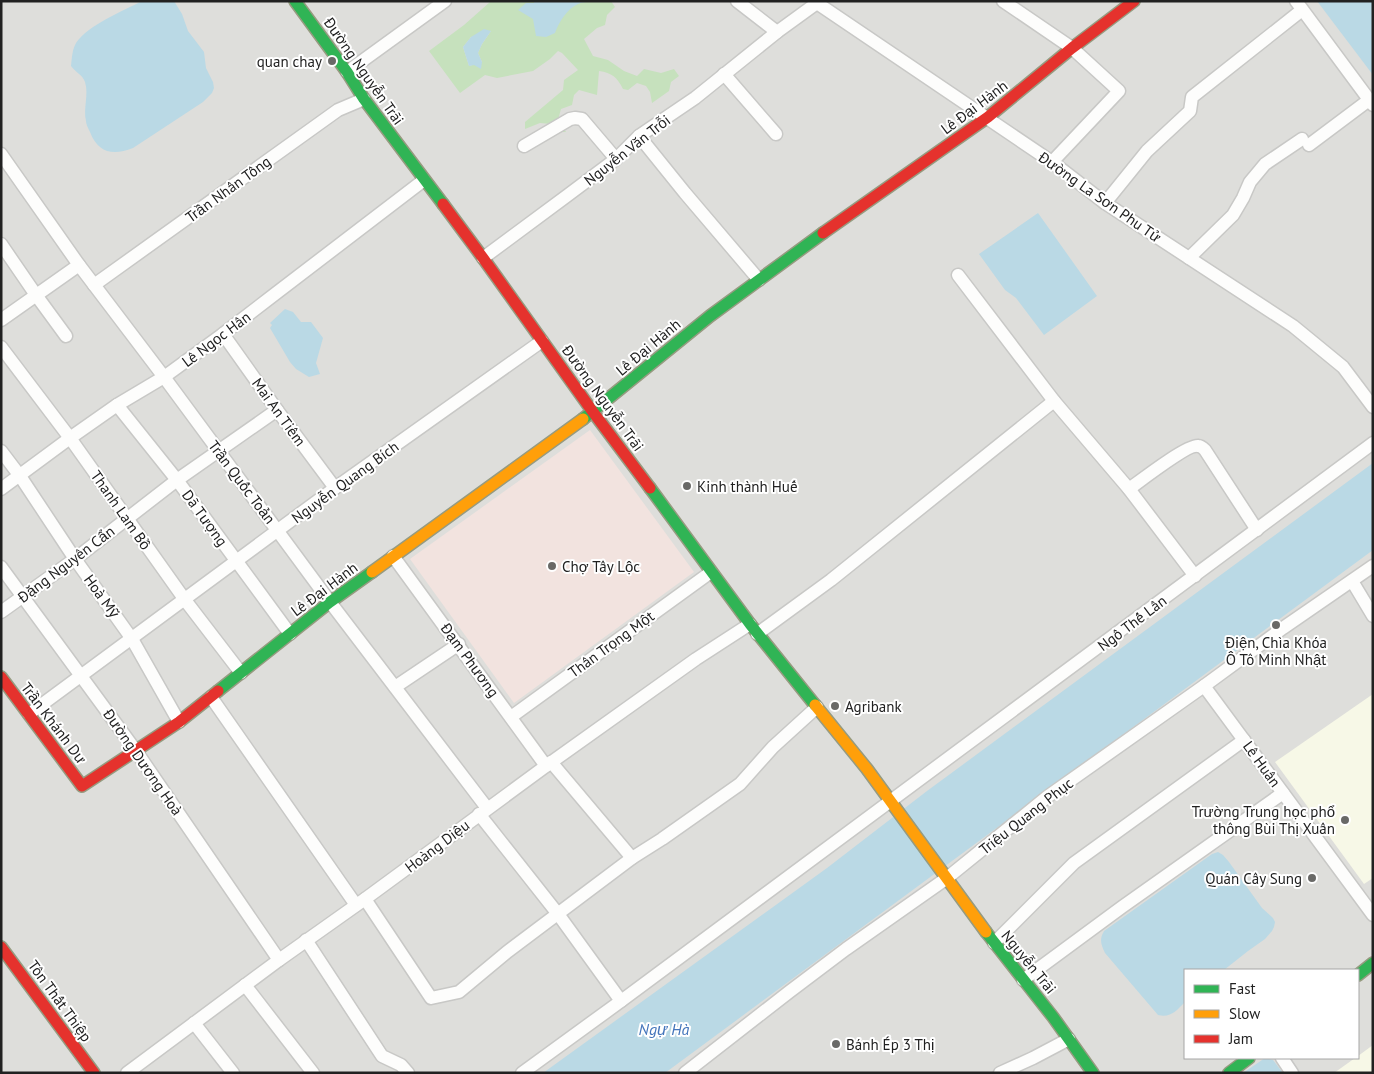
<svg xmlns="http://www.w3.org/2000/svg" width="1374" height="1074" font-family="'PT Sans',sans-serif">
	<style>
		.residential { fill: #dededb; fill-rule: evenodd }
		.commercial { fill: #f2e3df }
		.education { fill: #f7f8e7 }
		.forest { fill: #c6e1bd; fill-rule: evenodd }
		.water { fill: #bad9e5 }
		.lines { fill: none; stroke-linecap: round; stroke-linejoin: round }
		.street-casing { stroke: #c8c8c6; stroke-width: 15 }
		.fast-casing { stroke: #969b80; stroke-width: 14 }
		.slow-casing { stroke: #969b80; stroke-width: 14 }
		.jam-casing { stroke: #969b80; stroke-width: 14 }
		.street { stroke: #fdfdfc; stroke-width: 12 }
		.fast { stroke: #30b455; stroke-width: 11 }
		.slow { stroke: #ff9f0a; stroke-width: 11 }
		.jam { stroke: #e5322d; stroke-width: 11 }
		.poi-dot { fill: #696967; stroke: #fff; stroke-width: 2 }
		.labels { text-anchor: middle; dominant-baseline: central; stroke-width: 4; stroke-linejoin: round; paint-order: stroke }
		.poi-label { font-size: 15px; fill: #212121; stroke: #fff; text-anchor: start }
		.street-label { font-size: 15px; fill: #212121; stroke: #fff }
		.water-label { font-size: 16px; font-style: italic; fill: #4475bb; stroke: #fff }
	</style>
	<rect width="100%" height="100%" fill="#efefea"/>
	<path class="residential" d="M1 1H1373V1073H1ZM1185 970H1358V1058H1185Z"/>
	<path class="commercial" d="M590 430 694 572 514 703 410 559Z"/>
	<g class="education">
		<path d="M1373 694V878L1364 884 1275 762Z"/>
		<path d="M1373 1045V1073H1334L1355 1058H1358V1056Z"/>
	</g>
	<path class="forest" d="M611 1 615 7 607 15 605 25 597 28 584 39 593 56 608 60 624 71 637 76 644 69 661 73 674 69 679 76 671 82 669 91 652 103 650 92 646 86 637 83 628 90 623 89C617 77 612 73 599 71L597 95 579 90 574 95 572 105 561 109 558 120 566 132H559L551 124 540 123 525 129V122L563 90 564 80 578 70 562 53 558 51 550 59 533 71 497 78 485 75 460 93 429 51 464 25 490 2ZM491 31 482 44 478 53 482 62 469 66 463 47 471 37Z"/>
	<g class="water">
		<path d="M142 1H174L182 14 188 31 204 52 206 68 213 82 214 88 212 93 203 102 133 148C113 156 98 153 90 132 88 128 86 124 86 121 83 109 89 94 85 82 82 74 76 73 71 66 72 58 72 50 76 43 88 25 123 11 142 1Z"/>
		<path d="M534 1H591C587 2 582 2 578 4 567 9 559 22 555 33L546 37 536 36 533 19 518 10 526 3H534Z"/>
		<path d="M1317 1H1373V75Z"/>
		<path d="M484 29 491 31 482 44 478 53 482 62 481 69 474 65 469 66 463 47 471 37Z"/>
		<path d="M1038 213 1097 296 1044 335 1016 298 1005 290 979 254Z"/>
		<path d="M285 309 293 312 301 322H311L323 338 316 363 320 374 309 377 296 369 290 362 270 328 272 325 270 323Z"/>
		<path d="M1373 463V550L665 1073H543L827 868 927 791Z"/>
		<path d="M1218 852 1223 855 1229 862 1262 908 1273 918 1275 922 1274 927 1272 931 1265 939 1248 951 1224 970H1185V1002C1176 1011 1171 1018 1158 1015L1105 953C1101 944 1099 940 1104 931L1212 854Z"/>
		<path d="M1265 1058 1273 1060 1283 1073H1243Z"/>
	</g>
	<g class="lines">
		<g class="street-casing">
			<g id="street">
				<path d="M737 1 777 32"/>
				<path d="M814 1 1052 162 1105 203 1293 326 1343 367 1373 407"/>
				<path d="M1003 1 1072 48 1119 91 1052 162"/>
				<path d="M1296 1 1373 105"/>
				<path d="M347 72 445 1"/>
				<path d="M724 74 776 134"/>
				<path d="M639 136 685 193 759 280"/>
				<path d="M1309 145 1369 100"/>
				<path d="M524 146 570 119 575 118 582 119 616 159"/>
				<path d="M1 154 79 265 164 377 330 602 487 808"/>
				<path d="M1105 203 1147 151 1190 111 1192 97 1302 10"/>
				<path d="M1 244 36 295 66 336"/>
				<path d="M483 258 568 195 616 159 639 136 695 98 777 32 817 3"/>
				<path d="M1189 258 1233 215 1243 198 1250 182 1265 164 1302 139"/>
				<path d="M958 275 1054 401 1129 489 1195 576"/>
				<path d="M94 285 338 110 364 99"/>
				<path d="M1 320 79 265"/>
				<path d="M223 334 277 410 335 488"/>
				<path d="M1 347 70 438 185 600 241 673"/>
				<path d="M117 405 177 480 290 634"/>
				<path d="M1 451 20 476 75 559 132 639 179 722"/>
				<path d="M1 489 70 438 117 405 164 377 223 334 275 294 424 180"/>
				<path d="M1129 489C1140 481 1188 444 1198 446 1201 446 1203 448 1205 450L1257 530"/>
				<path d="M393 556 546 766"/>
				<path d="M1 567 136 751 279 960"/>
				<path d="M1352 581 1373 616"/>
				<path d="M1 612 75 559 177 480 277 410"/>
				<path d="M757 634 831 580 1054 401"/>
				<path d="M1204 686 1373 915"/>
				<path d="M395 687 459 644"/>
				<path d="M211 697 356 905"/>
				<path d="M29 714 335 488 542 341"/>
				<path d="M511 717 711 572"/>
				<path d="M551 762 632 858"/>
				<path d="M479 814 558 914 621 1001"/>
				<path d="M365 899 431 998 459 992 507 952 632 858 662 839 740 784 773 747 817 707"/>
				<path d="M306 940 382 1056 401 1065 408 1073"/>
				<path d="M994 943 1074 863 1244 740"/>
				<path d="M1023 980 1122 907 1283 793"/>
				<path d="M245 985 313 1073"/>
				<path d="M194 1023 233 1073"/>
				<path d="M1282 1058 1292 1073"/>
				<path d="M127 1073 279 960 365 899 546 766 696 659 750 624"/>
				<path d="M522 1073 621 1001 1373 443"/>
				<path d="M685 1073 789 992 846 949 947 878 1047 797 1204 686 1283 628 1373 566"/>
				<path d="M1000 1073 1033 1058 1069 1039"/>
			</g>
		</g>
		<g class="fast-casing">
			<g id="fast">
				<path d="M295 1 347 72 364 99 443 204"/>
				<path d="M583 419 710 316 823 233"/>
				<path d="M650 488 750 624 815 705"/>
				<path d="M218 691 330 602 372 572"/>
				<path d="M986 932 1053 1017 1093 1073"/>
				<path d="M1358 975 1373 963"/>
				<path d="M1229 1073 1249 1058"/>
			</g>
		</g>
		<g class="slow-casing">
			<g id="slow">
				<path d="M372 572 583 419"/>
				<path d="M815 705 867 769 986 932"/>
			</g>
		</g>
		<g class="jam-casing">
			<g id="jam">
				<path d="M443 204 483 258 593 412 650 488"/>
				<path d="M823 233 988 117 1072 48 1134 1"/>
				<path d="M1 677 82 786 179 722 218 691"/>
				<path d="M1 947 94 1073"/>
			</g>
		</g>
		<use href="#street" class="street"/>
		<use href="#fast" class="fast"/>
		<use href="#slow" class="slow"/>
		<use href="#jam" class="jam"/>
	</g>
	<g class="poi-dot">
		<circle cx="332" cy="61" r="5"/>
		<circle cx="687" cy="486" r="5"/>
		<circle cx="552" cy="566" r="5"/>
		<circle cx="1276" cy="625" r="5"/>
		<circle cx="835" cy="706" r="5"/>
		<circle cx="1345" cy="820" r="5"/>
		<circle cx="1312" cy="878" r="5"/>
		<circle cx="836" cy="1044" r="5"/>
	</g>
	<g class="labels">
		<g class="poi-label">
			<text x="322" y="61" text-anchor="end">quan chay</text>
			<text x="697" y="486">Kinh thành Huế</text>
			<text x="562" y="566">Chợ Tây Lộc</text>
			<text x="1276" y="642" text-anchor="middle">Điện, Chìa Khóa<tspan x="1276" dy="17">Ô Tô Minh Nhật</tspan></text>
			<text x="845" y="706">Agribank</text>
			<text x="1335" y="811" text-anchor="end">Trường Trung học phổ<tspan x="1335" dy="17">thông Bùi Thị Xuân</tspan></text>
			<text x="1302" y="878" text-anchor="end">Quán Cây Sung</text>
			<text x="846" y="1044">Bánh Ép 3 Thị</text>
		</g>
		<g class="street-label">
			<text transform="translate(364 71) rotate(55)">Đường Nguyễn Trãi</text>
			<text transform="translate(974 107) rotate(-37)">Lê Đại Hành</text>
			<text transform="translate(627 150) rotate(-38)">Nguyễn Văn Trỗi</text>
			<text transform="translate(228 189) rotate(-36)">Trần Nhân Tông</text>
			<text transform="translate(1100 197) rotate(35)">Đường La Sơn Phu Tử</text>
			<text transform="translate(216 339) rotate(-37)">Lê Ngọc Hân</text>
			<text transform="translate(648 347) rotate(-40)">Lê Đại Hành</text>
			<text transform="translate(603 398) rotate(54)">Đường Nguyễn Trãi</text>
			<text transform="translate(279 412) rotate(54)">Mai An Tiêm</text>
			<text transform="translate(242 482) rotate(53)">Trần Quốc Toản</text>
			<text transform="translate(345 482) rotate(-36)">Nguyễn Quang Bích</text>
			<text transform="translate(121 510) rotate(55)">Thanh Lam Bồ</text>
			<text transform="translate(205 518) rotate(54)">Dã Tượng</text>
			<text transform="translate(66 564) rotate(-37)">Đặng Nguyên Cẩn</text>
			<text transform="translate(324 589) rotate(-37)">Lê Đại Hành</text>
			<text transform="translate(102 596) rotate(54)">Hoà Mỹ</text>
			<text transform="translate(1132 623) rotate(-37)">Ngô Thế Lân</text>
			<text transform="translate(611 644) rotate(-36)">Thân Trọng Một</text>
			<text transform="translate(470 660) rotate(54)">Đạm Phương</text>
			<text transform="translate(54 723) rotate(53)">Trần Khánh Dư</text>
			<text transform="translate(143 762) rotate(55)">Đường Dương Hoà</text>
			<text transform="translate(1262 764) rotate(54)">Lê Huân</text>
			<text transform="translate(1026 816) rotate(-38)">Triệu Quang Phục</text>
			<text transform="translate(437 846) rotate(-37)">Hoàng Diệu</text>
			<text transform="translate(1029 962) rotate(51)">Nguyễn Trãi</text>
			<text transform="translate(60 1001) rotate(54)">Tôn Thất Thiệp</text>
		</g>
		<g class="water-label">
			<text x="664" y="1029">Ngự Hà</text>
		</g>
	</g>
	<rect width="1374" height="1074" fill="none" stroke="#212121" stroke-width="5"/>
	<rect x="1184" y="969" width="175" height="90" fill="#ffffff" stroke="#a6a6a6"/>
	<rect x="1194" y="985" width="25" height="8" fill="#30b455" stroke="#a6a6a6"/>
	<text x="1229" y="994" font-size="15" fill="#212121">Fast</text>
	<rect x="1194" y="1010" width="25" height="8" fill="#ff9f0a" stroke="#a6a6a6"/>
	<text x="1229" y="1019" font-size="15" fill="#212121">Slow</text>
	<rect x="1194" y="1035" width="25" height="8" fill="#e5322d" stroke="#a6a6a6"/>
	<text x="1229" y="1044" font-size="15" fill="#212121">Jam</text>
</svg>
